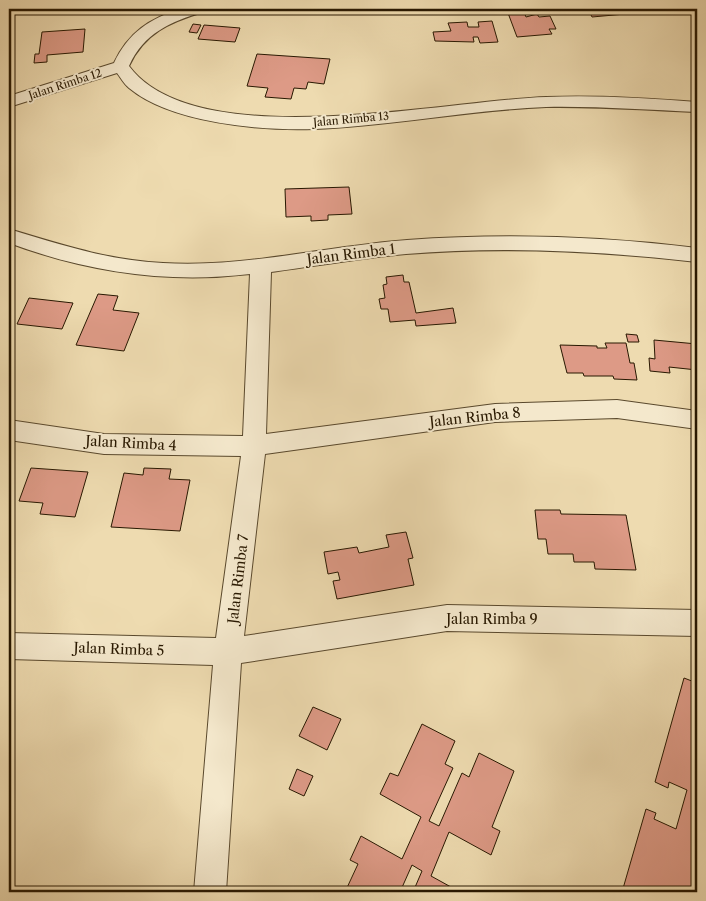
<svg xmlns="http://www.w3.org/2000/svg" width="706" height="901" font-family="'Libre Caslon Text',serif">
	<style>
		.building { fill: #dd9a86; stroke: #281801 }
		.lines { fill: none; stroke-linecap: round; stroke-linejoin: round }
		.street-casing { stroke: #5a492d; stroke-width: 2 }
		.street { fill: #f4e8cc; fill-rule: evenodd }
		.labels { text-anchor: middle; dominant-baseline: central; stroke-width: 4; stroke-linejoin: round; paint-order: stroke }
		.far-street-label { font-size: 11px; fill: #281801; stroke: #f4e8cc }
		.street-label { font-size: 14px; fill: #281801; stroke: #f4e8cc }
	</style>
	<rect width="100%" height="100%" fill="#eedbb0"/>
	<filter id="stains"><feTurbulence type="fractalNoise" baseFrequency=".004" numOctaves="4"/><feColorMatrix values="0 0 0 0 .2 0 0 0 0 .09 0 0 0 0 .02 0 0 0 .5 -.17"/></filter>
	<radialGradient id="worn" r=".72"><stop offset=".6" stop-color="#630" stop-opacity="0"/><stop offset="1" stop-color="#630" stop-opacity=".3"/></radialGradient>
	<g class="building">
		<path d="M588 9H645L647 12 592 17Z"/>
		<path d="M524 12 526 17 537 14 539 17 550 16 556 29H549L552 34 517 37 508 13Z"/>
		<path d="M492 21 498 42 480 43 478 37H473L474 42 435 41 433 32 451 31 448 23 467 22 468 27H479L478 22Z"/>
		<path d="M193 24 201 25 197 33 189 32Z"/>
		<path d="M204 25 240 28 235 42 198 39Z"/>
		<path d="M85 29 83 52 47 55V62L34 63 35 54H39L42 32Z"/>
		<path d="M257 54 330 59 324 84 308 82 306 89 294 88 291 99 265 97 268 88 247 86Z"/>
		<path d="M349 187 352 214 328 215V220L311 221V216L286 217 285 189Z"/>
		<path d="M403 275 404 282H409L416 313 453 308 456 323 416 326 415 320 390 322 388 309H381L379 299 385 298 383 285 387 284 386 277Z"/>
		<path d="M98 294 118 296 113 310 139 313 124 351 76 345Z"/>
		<path d="M29 298 73 303 62 329 17 324Z"/>
		<path d="M626 334 637 335 639 342H628Z"/>
		<path d="M654 340 697 344V370L669 367 670 373 650 371 649 358 655 359Z"/>
		<path d="M605 343H626L630 363H634L637 380 614 379 613 376H584L583 373H567L560 345 597 346V348H607Z"/>
		<path d="M31 468 88 472 75 517 40 514 43 503 19 501Z"/>
		<path d="M144 468 171 469 169 479 190 480 180 531 111 527 124 473 143 475Z"/>
		<path d="M535 510H560L561 514 626 515 636 570 595 569 594 562H574L573 554H548L546 539H538Z"/>
		<path d="M406 532 413 558 408 559 414 585 337 599 333 581 340 580 338 572 328 574 324 552 357 547 359 553 389 547 386 535Z"/>
		<path d="M684 678 697 683V892H622L646 809 656 813 654 819 676 829 687 790 669 782 668 788 655 782Z"/>
		<path d="M313 707 341 719 327 750 299 736Z"/>
		<path d="M422 724 455 741 445 764 453 768 429 821 439 826 462 773 469 777 479 753 514 771 492 827 500 831 491 855 449 832 431 876 460 892H413L422 871 412 865 400 892H345L358 864 350 860 361 836 402 859 421 817 380 794 390 773 398 776Z"/>
		<path d="M297 769 313 776 304 796 289 789Z"/>
	</g>
	<g class="lines">
		<g class="street-casing">
			<g id="street">
				<path d="M181 9H205L203 12C170 22 144 33 129 66 196 156 446 100 546 97 596 95 647 98 697 102V112C647 110 596 106 546 107 469 110 392 126 315 129 261 131 171 123 129 88 124 84 121 78 117 73L9 107V96L114 63C128 33 150 18 181 9Z"/>
				<path d="M9 229C62 245 107 260 163 263 245 268 326 246 407 240 504 233 601 236 697 248V262C601 251 503 246 406 254 361 258 316 266 271 272L266 434 495 404 617 400 697 411V429L617 418 495 422 265 454 244 636 447 605 697 610V636L447 631 241 663 226 892H194L213 665 9 659V633L216 638 241 456 104 454 9 440V420L104 434 243 436 250 274C167 284 87 272 9 243Z"/>
			</g>
		</g>
		<use href="#street" class="street"/>
	</g>
	<g class="labels">
		<g class="far-street-label">
			<text transform="translate(65 84) rotate(-18)">Jalan Rimba 12</text>
			<text transform="translate(351 119) rotate(-5)">Jalan Rimba 13</text>
		</g>
		<g class="street-label">
			<text transform="translate(351 254) rotate(-7)">Jalan Rimba 1</text>
			<text transform="translate(475 417) rotate(-6)">Jalan Rimba 8</text>
			<text transform="translate(131 443) rotate(3)">Jalan Rimba 4</text>
			<text transform="translate(238 579) rotate(-83)">Jalan Rimba 7</text>
			<text x="492" y="619">Jalan Rimba 9</text>
			<text transform="translate(119 649) rotate(2)">Jalan Rimba 5</text>
		</g>
	</g>
	<rect width="706" height="901" fill="none" stroke="#eedbb0" stroke-width="30"/>
	<rect x="10" y="10" width="686" height="881" fill="none" stroke="#281801" stroke-width="2.5"/>
	<rect x="15" y="15" width="676" height="871" fill="none" stroke="#281801"/>
	<rect width="100%" height="100%" filter="url(#stains)"/>
	<rect width="100%" height="100%" fill="url(#worn)"/>
</svg>
